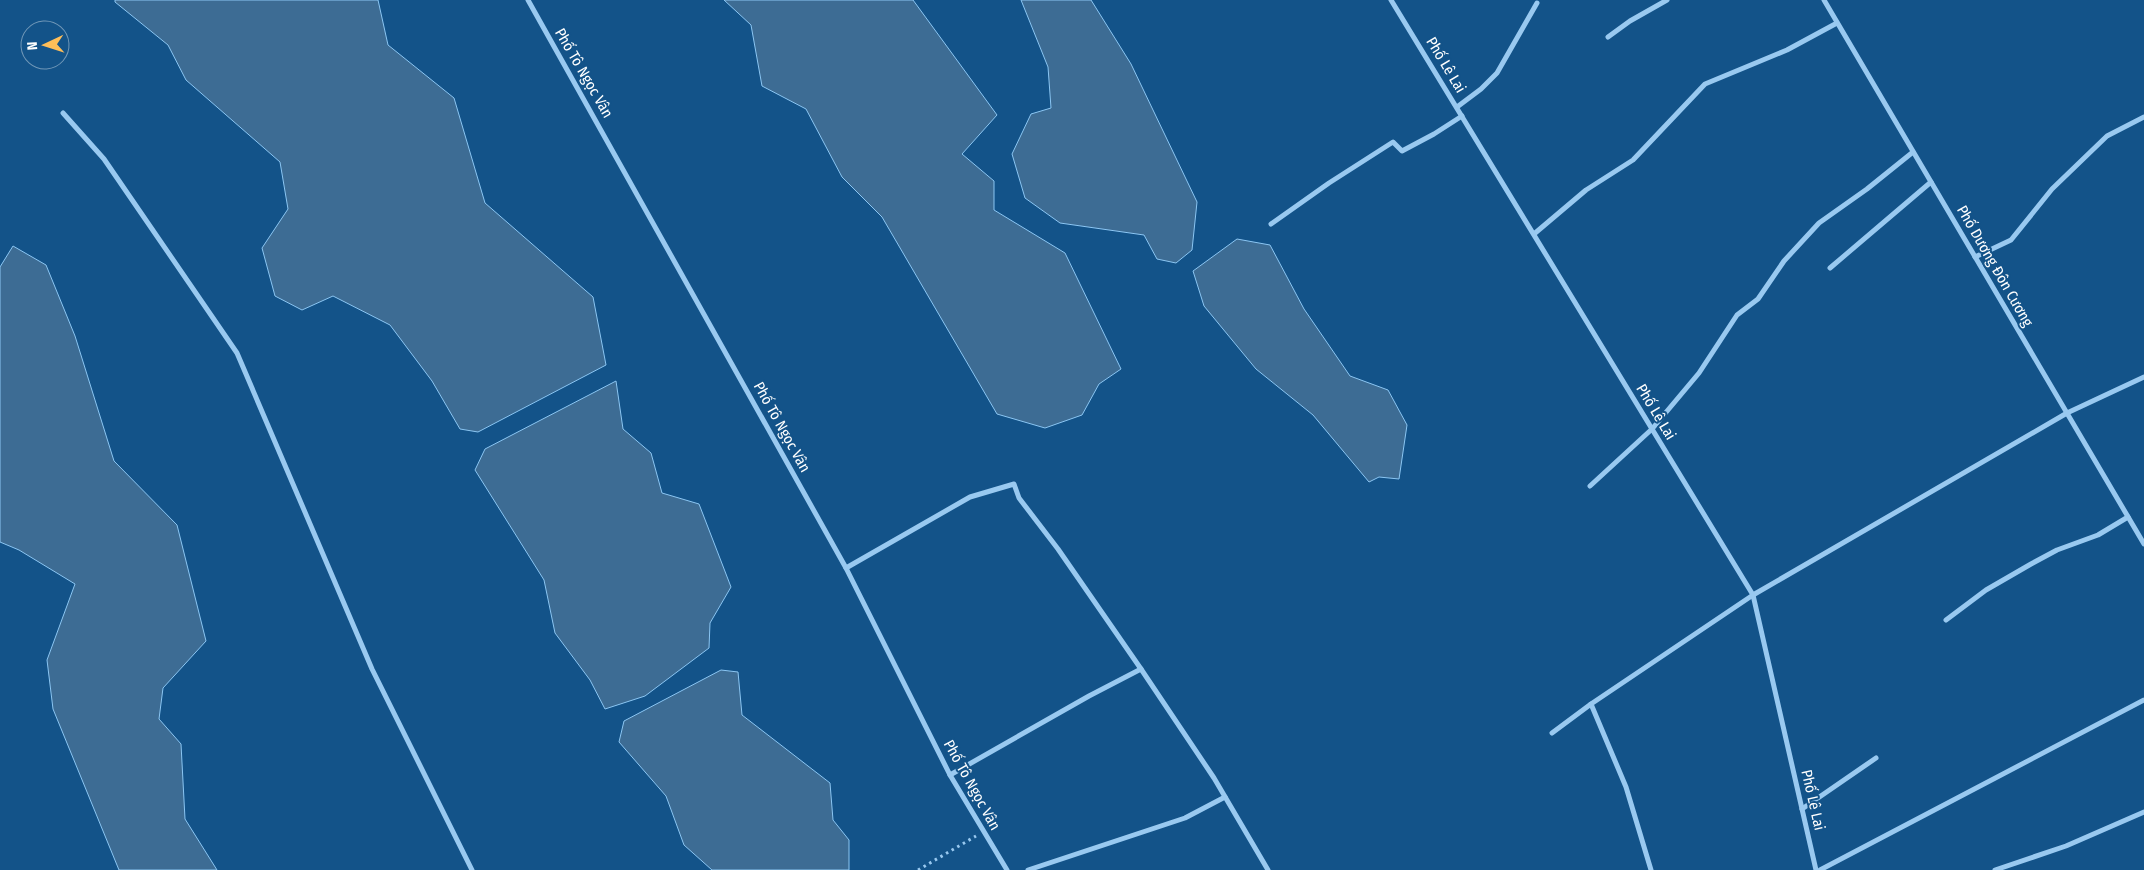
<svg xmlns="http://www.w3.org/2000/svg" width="2144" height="870" font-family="'Fira Sans Condensed',sans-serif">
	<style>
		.water { fill: #3d6c94; stroke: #8bc6f3 }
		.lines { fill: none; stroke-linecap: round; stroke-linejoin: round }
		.path { stroke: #99c9f0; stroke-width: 3; stroke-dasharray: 2.5 4; stroke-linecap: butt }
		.street { stroke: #99c9f0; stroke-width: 5 }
		.labels { text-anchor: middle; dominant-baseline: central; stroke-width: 4; stroke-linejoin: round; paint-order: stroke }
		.street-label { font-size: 15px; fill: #fff; stroke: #135389 }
	</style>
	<rect width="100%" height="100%" fill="#135389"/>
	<g class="water">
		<path d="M115 0H378L388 45 454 98 485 203 593 297 606 365 478 432 460 429 432 381 390 325 333 296 302 310 275 296 262 248 288 209 280 162 186 80 168 45 115 2Z"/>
		<path d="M724 0H913L997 115 962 154 994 181V210L1065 253 1121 369 1099 384 1082 415 1045 428 997 414 882 217 842 177 806 109 762 86 751 25Z"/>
		<path d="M1021 0H1091L1131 64 1197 202 1192 250 1176 263 1157 259 1144 235 1060 223 1025 198 1012 154 1031 114 1051 108 1048 67Z"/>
		<path d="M1237 239 1270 245 1304 309 1350 376 1388 390 1407 425 1399 479 1379 477 1369 482 1313 415 1256 369 1204 306 1193 271Z"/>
		<path d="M13 246 46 265 75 336 114 461 177 525 206 641 163 688 159 719 181 744 185 819 217 870H119L53 709 47 660 75 584 19 550 0 542V267Z"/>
		<path d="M616 381 623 429 651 453 662 493 699 504 731 587 710 623 709 648 645 696 605 709 590 680 555 633 544 580 475 470 485 449Z"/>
		<path d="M721 670 738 672 742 715 830 783 833 820 849 840V870H712L684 845 666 796 619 742 624 721Z"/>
	</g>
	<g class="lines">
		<path class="path" d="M918 870 976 836"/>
		<g class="street">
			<path d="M528 0 846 568 950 775 1007 870"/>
			<path d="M1391 0 1753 595 1816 870"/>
			<path d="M1824 0 2144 544"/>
			<path d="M1608 37 1630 21 1667 0"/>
			<path d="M1457 107 1481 89 1497 73 1537 3"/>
			<path d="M63 113 104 159 237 353 372 669 472 870"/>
			<path d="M1271 224 1329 183 1393 142 1402 151 1434 134 1462 116"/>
			<path d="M1534 234 1586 190 1633 160 1705 84 1787 50 1837 23"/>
			<path d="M1975 257 2011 240 2052 189 2107 136 2144 117"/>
			<path d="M1830 268 1931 182"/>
			<path d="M1590 486 1652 429 1699 373 1737 315 1758 299 1784 261 1819 223 1867 189 1913 152"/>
			<path d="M846 568 970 497 1014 484 1019 498 1058 549 1141 669 1214 778 1268 870"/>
			<path d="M1946 620 1986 590 2031 564 2057 550 2098 535 2128 517"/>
			<path d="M1591 704 1626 787 1651 870"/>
			<path d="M1552 733 1591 704 1753 595 2067 413 2144 377"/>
			<path d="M950 775 1089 696 1141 669"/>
			<path d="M1802 809 1876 758"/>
			<path d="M1028 870 1185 818 1225 797"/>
			<path d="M1820 870 2144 700"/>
			<path d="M1995 870 2066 846 2144 812"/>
		</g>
	</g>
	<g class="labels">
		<g class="street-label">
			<text transform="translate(1446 65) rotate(59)">Phố Lê Lai</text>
			<text transform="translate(584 73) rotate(60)">Phố Tô Ngọc Vân</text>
			<text transform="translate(1995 266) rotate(60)">Phố Dương Đôn Cương</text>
			<text transform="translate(1656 412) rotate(59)">Phố Lê Lai</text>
			<text transform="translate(782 427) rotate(61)">Phố Tô Ngọc Vân</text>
			<text transform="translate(972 785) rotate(61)">Phố Tô Ngọc Vân</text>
			<text transform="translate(1813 800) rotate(77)">Phố Lê Lai</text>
		</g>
	</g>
	<g transform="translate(45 45) rotate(266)"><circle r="24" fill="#135389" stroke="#7198b8"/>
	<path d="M0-4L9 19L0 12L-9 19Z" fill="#ffbe58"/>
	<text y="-8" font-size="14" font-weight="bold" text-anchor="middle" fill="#ffffff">N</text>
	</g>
</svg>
